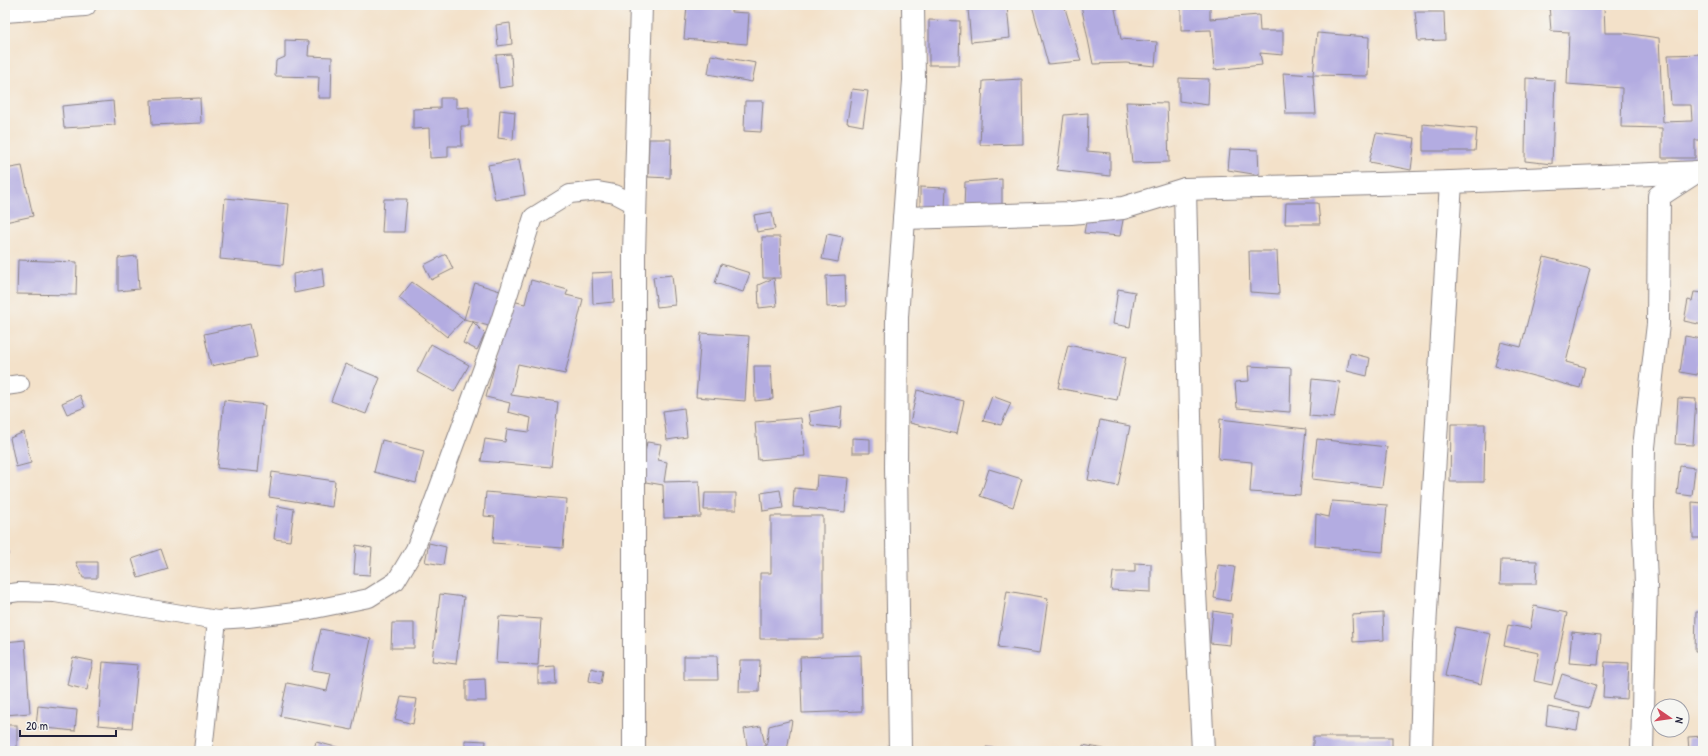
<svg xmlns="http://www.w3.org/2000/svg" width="1708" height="756" font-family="'Patrick Hand',sans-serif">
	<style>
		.building { fill: #b3ace1 }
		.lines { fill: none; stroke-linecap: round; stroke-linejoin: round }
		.service-casing { stroke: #8a8282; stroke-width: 20 }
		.minor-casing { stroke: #8a8282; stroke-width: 24 }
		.service { stroke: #fff; stroke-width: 18 }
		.minor { stroke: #fff; stroke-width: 22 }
	</style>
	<rect width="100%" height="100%" fill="#f6f6f2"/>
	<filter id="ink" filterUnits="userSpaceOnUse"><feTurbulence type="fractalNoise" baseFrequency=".025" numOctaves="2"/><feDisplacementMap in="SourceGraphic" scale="8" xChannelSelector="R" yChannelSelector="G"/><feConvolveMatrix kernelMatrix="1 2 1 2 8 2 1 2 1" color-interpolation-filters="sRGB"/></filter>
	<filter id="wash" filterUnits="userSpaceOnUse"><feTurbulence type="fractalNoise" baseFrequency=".012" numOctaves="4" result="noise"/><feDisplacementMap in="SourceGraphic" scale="16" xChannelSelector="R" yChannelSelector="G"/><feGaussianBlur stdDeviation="0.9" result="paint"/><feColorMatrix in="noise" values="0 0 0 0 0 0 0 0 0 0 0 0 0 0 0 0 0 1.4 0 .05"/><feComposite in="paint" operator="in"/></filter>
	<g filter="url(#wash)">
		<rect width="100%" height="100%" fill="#f3e1c9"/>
		<g id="blocks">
			<g class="building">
				<path d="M687 5H731V12L749 13 747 44 684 39Z"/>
				<path d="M1032 5H1064L1081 61 1048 64Z"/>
				<path d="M1081 5H1131V7L1115 9 1121 39 1157 42 1155 66 1126 63 1093 64Z"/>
				<path d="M1181 5H1210V19L1259 15 1260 31H1283V55L1260 53 1262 65 1214 70 1211 30 1181 31Z"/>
				<path d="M1549 5H1604L1605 33H1624L1659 38 1663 122 1692 121 1691 105H1671L1668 55 1703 54V140H1695V158H1662V128L1621 127 1622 88 1567 84 1569 32 1551 31Z"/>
				<path d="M1007 6 1010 38 971 42 968 9Z"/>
				<path d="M1415 12H1444L1445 40 1418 41Z"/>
				<path d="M929 20 960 21 959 65H929Z"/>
				<path d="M510 23 512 44 498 46 496 25Z"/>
				<path d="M1317 33 1369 37 1368 76 1313 75Z"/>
				<path d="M285 40 309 41 308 56 332 57 331 98H318L319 77 275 76 276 61 285 57Z"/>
				<path d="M511 54 513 86 499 88 496 55Z"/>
				<path d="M711 55 756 63 752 82 708 74Z"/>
				<path d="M1283 73 1313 75 1316 114H1286Z"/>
				<path d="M1179 78 1209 79 1208 105 1179 101Z"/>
				<path d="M1526 78 1555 80 1552 164 1525 161Z"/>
				<path d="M1022 79 1023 144 980 145 983 81Z"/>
				<path d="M852 89 868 91 863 126 847 123Z"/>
				<path d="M200 98 201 123 152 125 151 100Z"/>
				<path d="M440 98H456V108L469 107V126H461L462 146H448V157L430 158 429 128 413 129V109L440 108Z"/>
				<path d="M113 101 115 125 64 128 62 106Z"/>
				<path d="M745 101H763L761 132 744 131Z"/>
				<path d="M1126 102 1167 103 1169 162 1132 163Z"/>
				<path d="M500 110 515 112 513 140 498 138Z"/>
				<path d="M1088 113 1087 151 1110 153V176L1057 170 1064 115Z"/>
				<path d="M1423 124 1477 129 1475 151H1423Z"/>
				<path d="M1376 133 1415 138 1411 170 1369 162Z"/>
				<path d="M649 139H671L670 178 648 177Z"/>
				<path d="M1230 149 1258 150 1259 175 1228 170Z"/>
				<path d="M519 159 525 195 495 200 488 165Z"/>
				<path d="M22 166 33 216 5 222V169Z"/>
				<path d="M1002 179V207L964 208 965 182Z"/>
				<path d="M920 187 946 188 945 209H920Z"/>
				<path d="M225 198 289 204 283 265 220 259Z"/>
				<path d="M384 199H407L404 232H382Z"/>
				<path d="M1286 203H1318L1320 224H1285Z"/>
				<path d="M772 212 775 229 757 232 754 215Z"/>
				<path d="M1124 215 1120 236 1084 233 1087 216Z"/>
				<path d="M827 234 843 237 838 262 822 259Z"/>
				<path d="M762 237H780L781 278H763Z"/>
				<path d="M1249 251H1277L1279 294 1250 292Z"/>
				<path d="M446 254 453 269 431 280 424 265Z"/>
				<path d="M137 256 139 289 118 291V258Z"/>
				<path d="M1544 257 1590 269 1566 362 1585 367 1580 388 1495 366 1501 342 1521 347Z"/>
				<path d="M18 260 77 262 76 295 17 294Z"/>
				<path d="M721 264 750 273 743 292 715 283Z"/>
				<path d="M322 268 324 287 294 293 293 274Z"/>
				<path d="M613 272 614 302 593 304 592 273Z"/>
				<path d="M672 275 675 305 657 307 653 277Z"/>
				<path d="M845 275 846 306 827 307 826 276Z"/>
				<path d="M774 278 777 306 759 308 758 285Z"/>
				<path d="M531 280 568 290 566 295 583 299 565 374 518 364 511 395 558 402 551 467 481 461 485 439 505 442 507 429 529 432 531 418 508 412 510 403 486 397 512 301 525 304Z"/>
				<path d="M412 282 464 319 475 283 503 292 492 327 464 319 447 337 399 298Z"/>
				<path d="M1118 289 1135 292 1130 327 1113 324Z"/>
				<path d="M1694 292 1703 293 1701 302 1703 303V325L1684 321 1688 300 1692 301Z"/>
				<path d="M473 322 485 334 477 350 463 343Z"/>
				<path d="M250 324 257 357 211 366 204 334Z"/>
				<path d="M701 333 749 336 745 401 696 397Z"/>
				<path d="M1685 336 1702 339 1701 348H1703V365L1699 364 1697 375 1680 372Z"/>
				<path d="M431 344 469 365 454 392 417 372Z"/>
				<path d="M1068 345 1126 357 1117 400 1058 388Z"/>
				<path d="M1350 353 1370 358 1367 376 1347 371Z"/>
				<path d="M345 364 380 378 366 414 331 401Z"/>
				<path d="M754 366H771L773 399 755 401Z"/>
				<path d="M1248 366 1291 368 1290 412 1237 408 1235 382 1249 381Z"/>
				<path d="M1312 379 1340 382 1334 418 1309 416Z"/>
				<path d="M917 390 964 401 957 434 910 423Z"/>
				<path d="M80 395 85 407 67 414 62 403Z"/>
				<path d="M992 396 1011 403 1001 425 983 421Z"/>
				<path d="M1678 398 1696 399 1693 445 1675 444Z"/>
				<path d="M224 400 265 405 258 472 217 468Z"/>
				<path d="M842 406 840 428 811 425 809 412Z"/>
				<path d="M684 408 687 437 667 440 663 411Z"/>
				<path d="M801 418 805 456 758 460 755 422Z"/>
				<path d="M1220 419 1306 429 1300 495 1250 492 1252 462 1218 459Z"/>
				<path d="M1100 420 1130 426 1118 486 1088 480Z"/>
				<path d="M1451 424H1485L1484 482H1450Z"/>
				<path d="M24 432 31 463 16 467 10 438Z"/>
				<path d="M852 438 870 439V453H852Z"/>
				<path d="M1317 439 1387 447 1382 487 1312 479Z"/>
				<path d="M382 440 424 451 416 483 374 472Z"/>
				<path d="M647 442 661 444 658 460 667 462 664 482 699 481 701 517 664 518 663 485 640 481Z"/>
				<path d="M1680 466 1695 468 1692 496 1677 494Z"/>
				<path d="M989 469 1022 479 1013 507 980 496Z"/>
				<path d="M272 472 335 481 332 507 269 497Z"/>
				<path d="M817 475 848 478 845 512 793 507 794 488 816 490Z"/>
				<path d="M780 490 783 508 763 511 761 493Z"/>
				<path d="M486 492 567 499 563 548 493 543 495 517 484 516Z"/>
				<path d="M705 493H736V510H704Z"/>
				<path d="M1332 501 1387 505 1383 552 1315 546 1316 514 1329 517Z"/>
				<path d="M1692 502 1703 503V538H1693Z"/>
				<path d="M278 506 294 509 290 541 274 539Z"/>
				<path d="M771 516H823V639H760V573H771Z"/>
				<path d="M5 538 9 554 5 555Z"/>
				<path d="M429 543 446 547 443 565 425 562Z"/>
				<path d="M356 545 372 548 370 575 354 574Z"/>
				<path d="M161 549 168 569 138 578 132 559Z"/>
				<path d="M1501 560 1537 561 1536 584H1500Z"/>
				<path d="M76 562H97V578H83Z"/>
				<path d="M1135 563 1151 564V592L1111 590 1113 572H1135Z"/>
				<path d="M1218 565 1235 567 1230 601 1214 598Z"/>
				<path d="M1007 591 1048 598 1040 653 998 647Z"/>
				<path d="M440 594 464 597 456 664 432 661Z"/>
				<path d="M1534 606 1567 613 1552 685 1534 681 1539 653 1504 646 1508 625 1530 629Z"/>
				<path d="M1213 611 1232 614 1230 645 1210 643Z"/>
				<path d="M1696 612H1703V651H1695Z"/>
				<path d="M1383 613 1384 640 1353 642 1352 615Z"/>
				<path d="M499 616 541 619 538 665 496 663Z"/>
				<path d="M392 623H414V648H391Z"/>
				<path d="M1455 627 1491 634 1481 684 1445 676Z"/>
				<path d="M321 629 371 639 352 730 280 716 287 683 327 691 331 673 312 670Z"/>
				<path d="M1572 632 1601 635 1598 665 1569 663Z"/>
				<path d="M25 640 30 713 5 715V642Z"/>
				<path d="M861 655 862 711 802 713 800 657Z"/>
				<path d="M684 656H717L718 680H684Z"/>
				<path d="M73 657 93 661 87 690 67 685Z"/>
				<path d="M740 660H760L759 692H739Z"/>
				<path d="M103 662 138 665 132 728 98 725Z"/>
				<path d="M1605 662 1629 663 1627 699 1603 697Z"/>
				<path d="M555 666 556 684H538V667Z"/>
				<path d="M591 668 603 671 601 684 589 681Z"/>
				<path d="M1562 674 1596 685 1589 708 1575 705 1554 699Z"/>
				<path d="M485 679 486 701H466V680Z"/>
				<path d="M401 697 417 699 413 724 395 719Z"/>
				<path d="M38 706 77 710 75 731 36 727Z"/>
				<path d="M1548 707 1580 713 1577 730 1546 725Z"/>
				<path d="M792 720 787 751H748L744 729 761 726 766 750 769 726Z"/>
				<rect x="5" y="725" width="12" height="26"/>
				<path d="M1703 736V751H1689L1688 737Z"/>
				<rect x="1313" y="737" width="79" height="14"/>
				<path d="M465 740 486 741 485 751H465Z"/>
				<path d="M316 742 340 748 339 751H313Z"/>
				<path d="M1083 745 1104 749V751H1082Z"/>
				<path d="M986 747 1005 750V751H986Z"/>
			</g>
		</g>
	</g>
	<g filter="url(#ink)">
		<use href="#blocks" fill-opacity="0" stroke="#8a8282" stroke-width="1"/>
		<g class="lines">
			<g class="service-casing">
				<g id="service">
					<path d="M5 386 20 384"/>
					<path d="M5 594 19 592 55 593 217 620 248 618 310 610 369 598 396 581 415 549 429 514 500 321 533 217 570 194 598 191 615 194 636 205"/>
					<path d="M203 751 217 620"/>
				</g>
			</g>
			<g class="minor-casing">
				<g id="minor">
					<path d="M5 11 85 5"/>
					<path d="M1185 189 1193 551 1203 751"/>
					<path d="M904 218 1071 213 1123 208 1185 189 1451 182 1703 172"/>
					<path d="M634 751V254L641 5"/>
					<path d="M900 751 896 467 897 317 914 80 913 5"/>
					<path d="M1421 751 1424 645 1451 182"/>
					<path d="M1642 751 1646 584 1643 508 1644 447 1658 324 1659 196 1696 172"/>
				</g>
			</g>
			<use href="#service" class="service"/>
			<use href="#minor" class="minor"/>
		</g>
	</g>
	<rect width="1708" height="756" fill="none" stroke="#f6f6f2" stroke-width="20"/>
	<g transform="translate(1670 718) rotate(103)"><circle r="19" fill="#f6f6f2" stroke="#a1a1a9"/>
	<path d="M0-3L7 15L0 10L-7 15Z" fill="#d1495b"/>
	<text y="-6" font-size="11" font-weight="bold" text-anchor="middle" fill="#22223b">N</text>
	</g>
	<path d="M20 730v6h96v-6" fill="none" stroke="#22223b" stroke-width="2"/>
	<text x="26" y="730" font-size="12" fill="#22223b" stroke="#f6f6f2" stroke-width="3" paint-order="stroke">20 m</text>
</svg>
